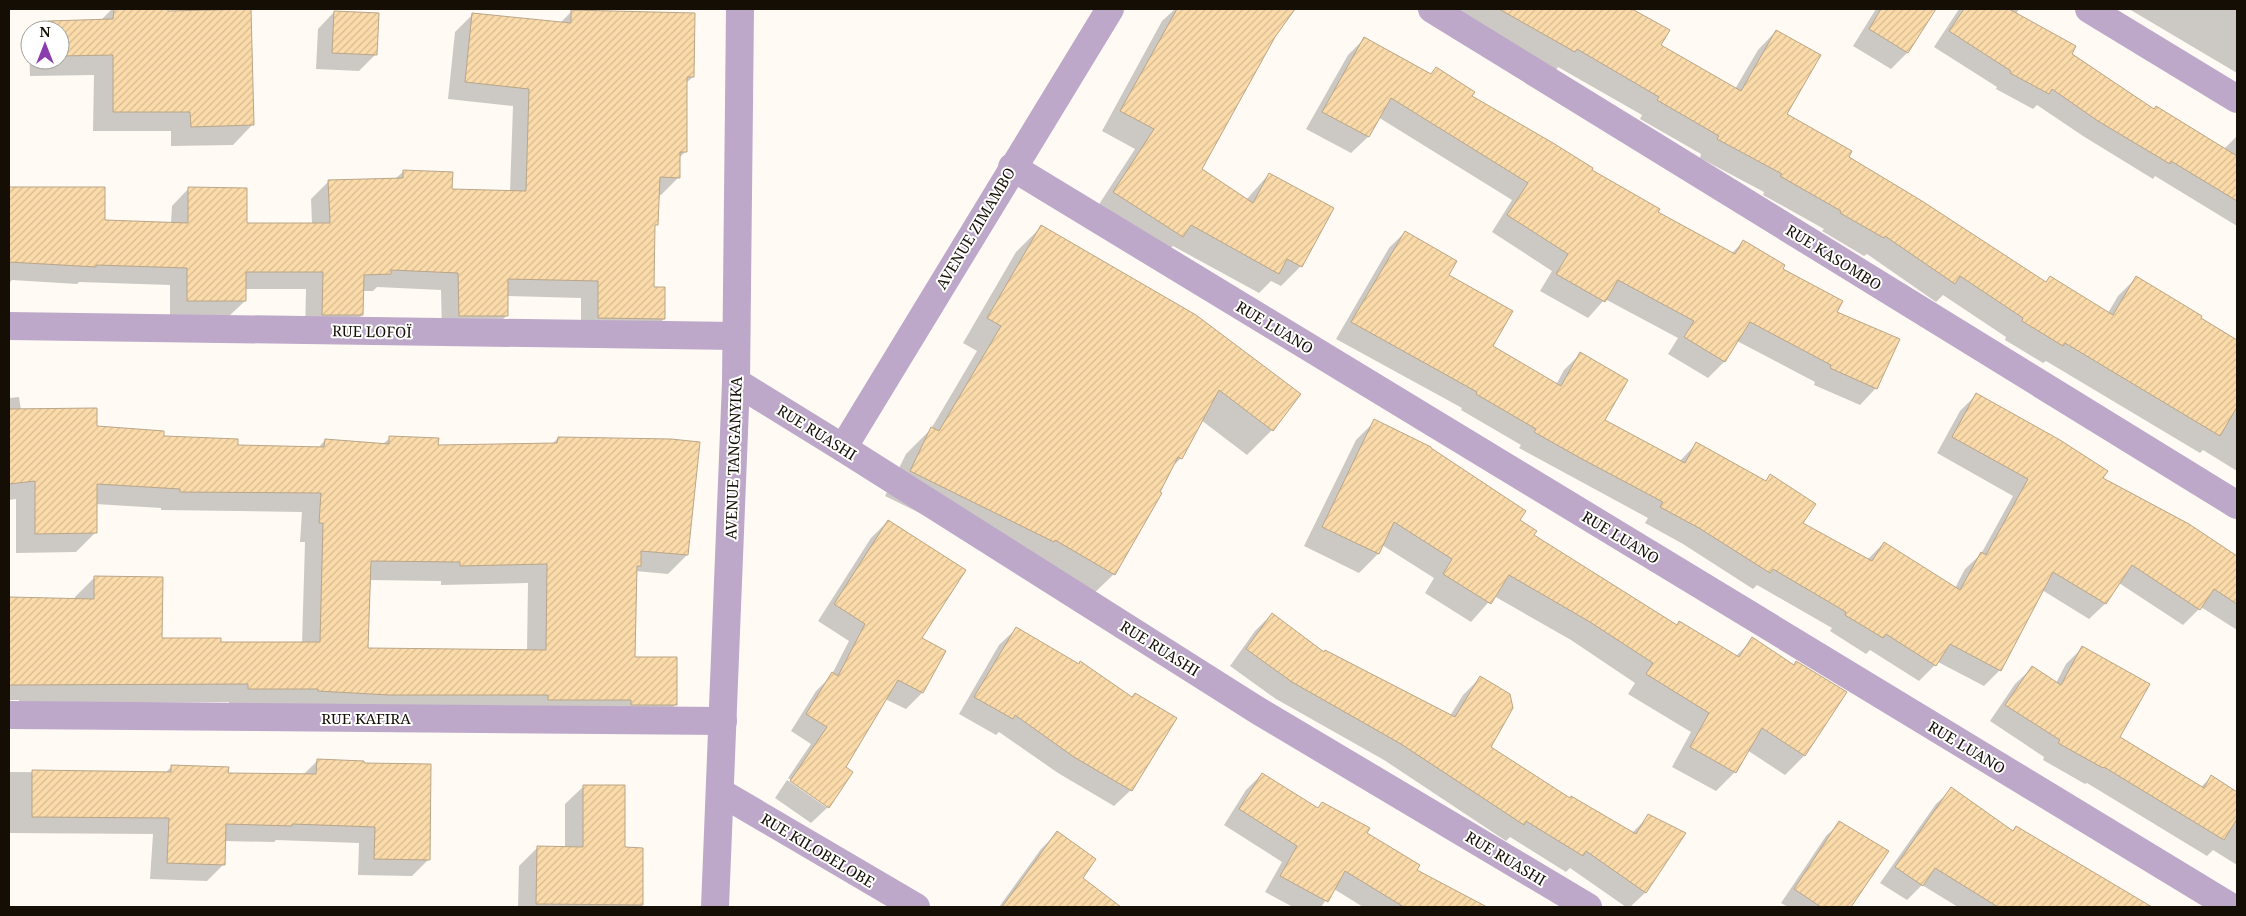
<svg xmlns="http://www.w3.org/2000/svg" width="2246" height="916" font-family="'Noto Serif',serif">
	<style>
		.shadow { fill: #0003; fill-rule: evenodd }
		.building { fill: url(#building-hatch); stroke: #baa689; fill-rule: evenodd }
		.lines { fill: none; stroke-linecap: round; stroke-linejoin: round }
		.minor { stroke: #bea8ca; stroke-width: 28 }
		.labels { text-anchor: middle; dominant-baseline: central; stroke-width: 4; stroke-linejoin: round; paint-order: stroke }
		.street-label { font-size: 15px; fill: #140e04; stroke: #fff }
	</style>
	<defs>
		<pattern id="building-hatch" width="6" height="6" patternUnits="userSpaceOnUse" patternTransform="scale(1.25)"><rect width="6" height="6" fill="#fbdbaa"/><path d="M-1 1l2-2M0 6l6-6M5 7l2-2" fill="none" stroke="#d6bb91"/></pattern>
	</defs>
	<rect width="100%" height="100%" fill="#fffbf4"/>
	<g class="shadow">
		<path d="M112 9H167V13L253 124 233 145 171 146V131H93L94 75 30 76 29 43 30 41V60H60V30H41L49 23 100 21Z"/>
		<path d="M1175 9H1294L1274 36 1200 170 1246 200 1269 174 1333 209 1301 266 1281 286 1271 281 1259 293 1173 246 1162 256 1094 212 1135 149 1102 131 1162 21Z"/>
		<path d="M1451 9H1598L1618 20 1630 9 1668 30 1659 46 1735 89 1758 50 1776 31 1785 115 1847 157 2045 283 2050 278 2108 313 2118 296 2136 278 2237 340V471L2203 450 2200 453 2046 361 2043 363 2005 340 2006 337 1943 295 1936 302 1867 254 1864 256 1822 231 1824 229 1763 195 1764 192 1700 158 1701 154 1640 119 1642 115 1558 67 1556 70Z"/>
		<path d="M1876 9H1923L1931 14 1907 53 1891 69 1853 46Z"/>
		<path d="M1959 9H2019L2016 14 2153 110 2224 149 2237 136V226L2155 176 2153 179 2083 136 2037 105 2033 109 1996 89 1997 87 1934 47Z"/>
		<path d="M2129 9H2237V73Z"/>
		<path d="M572 11 693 77 686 83V151L679 158 678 178 661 195H658L657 224 654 227 653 288 664 319 647 336 581 335V298L507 296V315L490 333H442L441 290 377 287 373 291H362V315L344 332H305L306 289H245V301L227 318H170V285L79 282 77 284 12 280 9 283V187L104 188V221L171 223 172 206 189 188 246 224H312L311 199 329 181 395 179 404 171 451 190 510 192 513 106 448 99 455 32 472 15 559 24Z"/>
		<path d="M334 12 376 54 359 71 316 69 318 29Z"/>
		<path d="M1364 39 1430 75 1436 68 1470 96 1656 213 1731 254 1744 241 1835 312 1876 388 1860 405 1814 385 1815 382 1737 341 1724 362 1708 378 1668 354 1678 338 1605 299 1588 318 1540 291 1552 271 1492 232 1512 200 1378 117 1368 137 1351 153 1306 129 1348 55Z"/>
		<path d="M1041 227 1272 430 1247 455 1201 420 1181 458 1172 467 1114 574 1088 599 1028 566 885 496 906 454 931 429 977 351 963 343 1016 252Z"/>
		<path d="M1405 232 1447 275 1491 347 1556 385 1564 370 1580 354 1603 421 1679 462 1696 444 1765 482 1770 476 1801 524 1868 559 1884 543 1955 588 1965 569 1981 554 2013 496 1937 453 1960 411 1976 395 2101 478 2189 525 2237 558V630L2201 607 2183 625 2119 583 2105 604 2089 619 2042 590 2000 670 1984 686 1938 662 1919 681 1870 650 1866 654 1830 631 1832 628 1757 585 1753 589 1683 544 1645 523 1648 518 1519 448 1521 445 1461 410 1462 408 1336 339 1389 248Z"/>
		<path d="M19 397 21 410 95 428 237 447 318 448 325 440 383 444 390 438 437 447 552 444 558 438 687 555 668 574 635 571 634 658 676 704 657 724 229 708V702L19 704V700H9V599L75 600V597L95 577 160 639 220 644H302L305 542H300L302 512 161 510V508L95 504V533L76 552 16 553V499L9 500V398ZM369 580 441 581V585L528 583 527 651 367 649Z"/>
		<path d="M1375 421 1518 521 1532 536 1676 626 1680 622 1735 657 1753 639 1793 666 1796 663 1845 692 1804 756 1785 775 1747 750 1735 772 1716 791 1672 767 1691 732 1628 694 1635 683 1571 640 1494 596 1471 622 1425 593 1434 578 1382 545 1378 554 1359 573 1304 546 1356 440Z"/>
		<path d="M888 521 920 639 944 651 922 693 906 709 885 699 844 768 828 807 811 823 775 798 787 780 826 807V804L788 778 811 744 791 731 816 691 831 676 849 641 818 621 871 538Z"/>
		<path d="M1272 614 1324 653 1450 716 1463 695 1480 678 1489 747 1570 799 1632 833 1649 816 1685 834 1645 893 1630 907H1626L1570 868 1566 872 1510 837 1506 841 1384 760 1276 699 1230 666 1255 631Z"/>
		<path d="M1016 629 1131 790 1114 806 1058 773 999 732 996 735 959 714 999 645Z"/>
		<path d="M2082 648 2119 737 2201 787 2211 777 2237 793V865L2213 850 2207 856 2087 783 2085 784 2043 760 2044 757 1990 721 2015 684 2032 668 2056 683 2066 664Z"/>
		<path d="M318 760 428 860 412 876 358 875 359 843 276 840 274 842 224 841 223 865 207 881 150 879 153 834 9 833V772L165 773 172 766 227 774 302 776Z"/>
		<path d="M1262 774 1317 809 1322 803 1415 871 1483 907H1363L1334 889 1321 907H1293L1265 892 1282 862 1224 825 1246 790Z"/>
		<path d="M584 786 624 849H642V907H518L519 866 537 848H565V804Z"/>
		<path d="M1952 789 2012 832 2016 828 2149 907H1958L1922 885 1907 900 1880 883 1936 804Z"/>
		<path d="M1840 823 1887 851 1849 907H1788L1781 903 1826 836Z"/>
		<path d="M1057 833 1081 878 1119 907H999L1041 849Z"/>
	</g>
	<g class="building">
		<path d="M114 9H168V11L251 9 254 125 191 127 190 112H113V55L60 56V30H49L48 21 113 19Z"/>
		<path d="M1177 9H1295L1275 37 1202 169 1253 203 1269 173 1334 208 1302 267 1287 259 1279 274 1191 225 1183 237 1113 192 1154 129 1120 111Z"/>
		<path d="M1499 9H1632L1670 30 1661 45 1741 91 1776 30 1821 55 1787 114 1852 151 1849 157 1922 201 2046 282 2050 276 2113 315 2136 276 2202 316 2201 318 2237 340V407L2220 436 2065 343 2063 346 2022 321 2023 318 1960 276 1955 284 1885 236 1884 238 1840 213 1841 211 1780 176 1782 174 1717 139 1719 136 1657 100 1659 97 1577 49 1575 52Z"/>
		<path d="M1881 9H1936L1908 53 1869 29Z"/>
		<path d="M1964 9H2009L2076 46 2072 54 2154 109 2156 106 2237 156V201L2171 161 2170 164 2098 121 2052 89 2049 94 2010 73 2011 71 1949 31Z"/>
		<path d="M571 10 695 13 694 77H687V152H680V178L660 177 658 225H655L654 287H665V319L598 318V281L508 279V316H459L458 273 391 270V274L364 275 363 315H322L323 272H246V301H187V268L96 265V267L9 262V187H105V220L188 223V187L247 188V223H330L328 180 403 178V170L453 172 452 189 526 191 529 89 465 82 472 13 571 23Z"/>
		<path d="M334 11 379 13 377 55 332 53Z"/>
		<path d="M1364 37 1431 74 1436 67 1475 92 1472 96 1553 143 1593 168 1592 170 1660 209 1658 212 1735 254 1743 240 1785 265 1783 269 1843 301 1837 312 1900 339 1877 389 1830 368 1831 365 1750 322 1725 362 1684 337 1694 321 1618 280 1605 302 1556 274 1568 254 1507 215 1528 183 1391 98 1369 137 1322 112Z"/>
		<path d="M1041 225 1196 315 1301 394 1273 431 1219 390 1182 459 1178 457 1160 492 1162 493 1115 575 1055 540 1054 542 910 471 931 427 939 431 1001 326 987 318Z"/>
		<path d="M1405 231 1457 261 1449 275 1513 311 1493 346 1561 386 1580 352 1628 380 1605 420 1685 463 1696 442 1766 481 1770 474 1816 504 1803 523 1872 561 1884 542 1960 590 1981 552 1986 555 2028 479 1952 437 1976 393 2060 440 2108 471 2103 478 2189 524 2237 556V604L2214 589 2200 610 2132 565 2106 604 2053 572 2001 671 1950 644 1936 666 1886 634 1883 638 1845 615 1846 612 1773 569 1770 573 1699 528 1660 507 1663 502 1582 459 1534 432 1536 429 1476 394 1477 392 1351 322Z"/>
		<path d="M97 408V426L164 431V436L238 439V445L324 447 325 439 389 444V436L439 438 438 445 557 443 558 437 671 439 700 442 688 555 641 551V566H637L635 657H677V705H631V700H548V695H389L318 691V689H248V684L9 685V597L94 599V576L163 577 162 638H221V642H320L323 523H319L321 493 180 492V489L97 484V533L35 534V481L9 484V409ZM371 561 460 562V566L547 564 546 650 368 648Z"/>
		<path d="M1374 419 1431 447V448L1526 511 1520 520 1537 531 1534 535 1677 625 1679 621 1739 657 1752 637 1794 665 1796 661 1847 692 1805 756 1762 728 1736 773 1690 747 1709 713 1646 674 1653 663 1590 622 1509 575 1491 604 1443 574 1452 559 1394 522 1379 554 1322 527Z"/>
		<path d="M888 520 966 570 922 638 946 651 923 693 898 680 846 767 853 772 829 808 790 781 827 727 806 714 832 672 838 676 865 624 834 604Z"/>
		<path d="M1272 613 1324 652 1325 650 1455 717 1480 676 1510 694 1513 708 1491 747 1570 798 1571 796 1636 834 1648 814 1686 833 1646 893 1586 851 1583 856 1526 821 1524 825 1401 744 1292 682 1246 649Z"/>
		<path d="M1016 627 1079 664 1080 661 1132 697 1135 693 1177 718 1132 791 1074 757 1015 715 1013 719 974 697Z"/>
		<path d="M2082 646 2150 684 2120 737 2204 788 2211 775 2237 792V819L2224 840 2104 767 2103 768 2058 743 2060 740 2005 705 2032 666 2061 685Z"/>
		<path d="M317 759 364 761V763L431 764 430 860 374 859 375 827 292 824V826L226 824 225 865 167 863 169 818 32 817V770L171 772V765L229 767 228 773 316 774Z"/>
		<path d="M1262 773 1318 808 1322 802 1370 828 1367 833 1420 865 1417 870 1487 907H1404L1345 871 1328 902 1280 876 1297 846 1239 809Z"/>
		<path d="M583 785H625V847L643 848V905L536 904 537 846 583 847Z"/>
		<path d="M1951 787 2013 831 2016 826 2152 907H1998L1935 868 1923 886 1895 867Z"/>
		<path d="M1839 821 1889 851 1851 907H1821L1794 889Z"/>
		<path d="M1057 831 1096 859 1083 878 1121 907H1002Z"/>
	</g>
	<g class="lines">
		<g class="minor">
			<path d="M1432 9 2237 505"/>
			<path d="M2089 9 2237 99"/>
			<path d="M1012 167 2231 907"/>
			<path d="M9 326 736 336"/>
			<path d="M736 382 843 448 1257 710 1588 907"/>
			<path d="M843 448 1110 9"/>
			<path d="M9 715 723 721"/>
			<path d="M720 792 916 907"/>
			<path d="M715 907 736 382 740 9"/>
		</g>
	</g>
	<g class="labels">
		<g class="street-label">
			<text transform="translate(975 228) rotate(-59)">AVENUE ZIMAMBO</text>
			<text transform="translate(1834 257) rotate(32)">RUE KASOMBO</text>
			<text transform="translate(1275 327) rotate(31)">RUE LUANO</text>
			<text transform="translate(372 331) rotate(1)">RUE LOFOÏ</text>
			<text transform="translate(817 432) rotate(32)">RUE RUASHI</text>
			<text transform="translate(733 458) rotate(-88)">AVENUE TANGANYIKA</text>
			<text transform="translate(1621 537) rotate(31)">RUE LUANO</text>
			<text transform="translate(1160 648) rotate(32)">RUE RUASHI</text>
			<text x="366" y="718">RUE KAFIRA</text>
			<text transform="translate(1967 747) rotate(31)">RUE LUANO</text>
			<text transform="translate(818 850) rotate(31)">RUE KILOBELOBE</text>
			<text transform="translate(1506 858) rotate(31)">RUE RUASHI</text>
		</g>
	</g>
	<rect width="2246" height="916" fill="none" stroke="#140e04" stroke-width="20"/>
	<g transform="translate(45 45)"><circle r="24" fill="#ffffff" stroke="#a19f9b"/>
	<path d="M0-4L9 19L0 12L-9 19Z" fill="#8b3dae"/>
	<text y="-8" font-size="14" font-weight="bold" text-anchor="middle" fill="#140e04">N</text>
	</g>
</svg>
